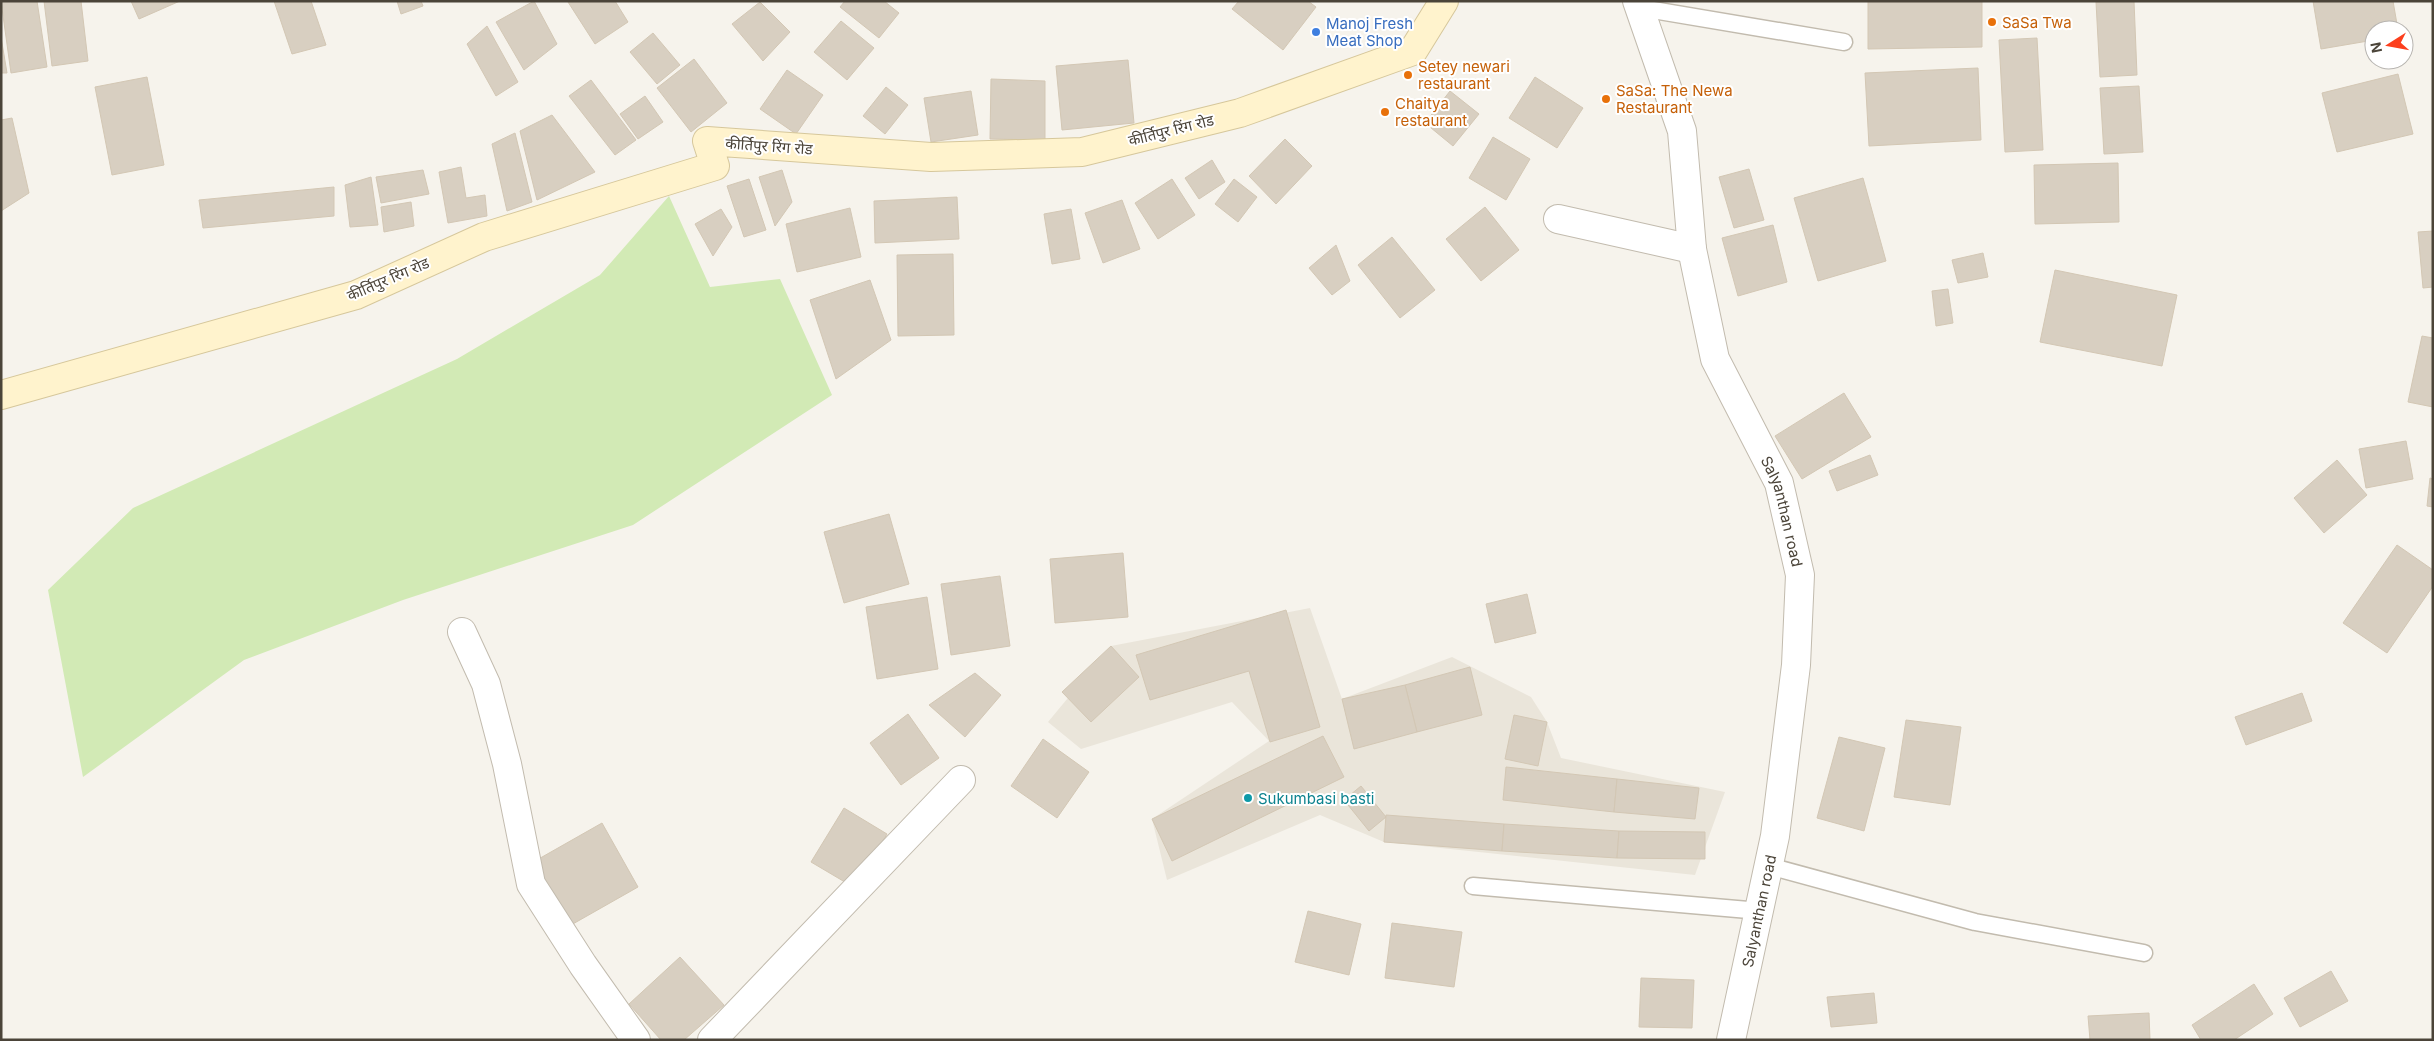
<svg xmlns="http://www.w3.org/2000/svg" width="2434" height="1041" font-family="Inter,'Noto Sans Devanagari',sans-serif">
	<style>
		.residential { fill: #eae5da }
		.green { fill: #d2eab5 }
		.building { fill: #d8cfc1; stroke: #d3c7b4 }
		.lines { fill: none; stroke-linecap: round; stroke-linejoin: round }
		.lane-casing { stroke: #c2bbae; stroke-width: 19 }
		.street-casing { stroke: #c2bbae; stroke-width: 30 }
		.secondary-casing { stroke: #d6c79b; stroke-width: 30 }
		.lane { stroke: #fff; stroke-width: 16 }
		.street { stroke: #fff; stroke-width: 28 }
		.secondary { stroke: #fff3cd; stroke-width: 28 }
		.food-dot { fill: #e8710a; stroke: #fff; stroke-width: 2 }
		.shop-dot { fill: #3f7fe0; stroke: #fff; stroke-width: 2 }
		.culture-dot { fill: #0f9aa8; stroke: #fff; stroke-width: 2 }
		.labels { text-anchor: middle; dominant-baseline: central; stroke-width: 4; stroke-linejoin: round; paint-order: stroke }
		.food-label { font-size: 15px; fill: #c56008; stroke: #fff; text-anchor: start }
		.shop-label { font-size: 15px; fill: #366cbe; stroke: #fff; text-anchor: start }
		.street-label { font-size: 15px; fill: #4b4439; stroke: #fff }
		.culture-label { font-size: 15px; fill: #0d838f; stroke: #fff; text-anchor: start }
	</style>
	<rect width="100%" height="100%" fill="#f6f3ec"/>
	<path class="residential" d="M1310 608 1342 699 1452 657 1531 697 1547 722 1561 758 1725 792 1695 875 1384 842 1320 815 1167 880 1152 819 1269 741 1232 702 1081 749 1048 722 1111 646Z"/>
	<path class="green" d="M669 196 710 287 780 279 832 395 633 525 403 600 244 660 83 777 48 590 133 508 457 359 600 275Z"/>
	<g class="building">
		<path d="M1 1H37L47 67 11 73Z"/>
		<path d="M44 1H81L88 61 52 66Z"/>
		<path d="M131 1H180L139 19Z"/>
		<path d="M274 1H311L326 45 292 54Z"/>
		<path d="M397 1H421L423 6 401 14Z"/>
		<path d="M534 1 557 44 524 70 496 22Z"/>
		<path d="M615 1 628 22 595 44 568 2Z"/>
		<path d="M845 1H884L899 13 879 38 840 7Z"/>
		<path d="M1239 1H1308L1316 7 1283 50 1232 9Z"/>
		<path d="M1868 1H1982V47L1868 49Z"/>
		<path d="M2134 1 2137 75 2100 77 2096 2Z"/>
		<path d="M2313 1H2393L2398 30H2374V40L2321 49Z"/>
		<path d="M760 2 790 32 763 61 732 24Z"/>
		<path d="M841 21 874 48 847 80 814 52Z"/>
		<path d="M487 26 518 82 496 96 467 44Z"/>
		<path d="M653 33 680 65 657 84 630 52Z"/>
		<path d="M1 37 7 73H1Z"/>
		<path d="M2037 38 2043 150 2005 152 1999 40Z"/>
		<path d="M694 59 727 103 691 132 657 88Z"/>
		<path d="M1128 60 1134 123 1062 130 1056 66Z"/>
		<path d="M1978 68 1981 140 1869 146 1865 73Z"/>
		<path d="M787 70 823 95 796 134 760 109Z"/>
		<path d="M2398 74 2413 134 2337 152 2322 93Z"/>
		<path d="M147 77 164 165 112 175 95 87Z"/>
		<path d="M1535 77 1583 108 1557 148 1509 118Z"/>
		<path d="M991 79 1045 81V140L990 139Z"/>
		<path d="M591 80 636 140 615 155 569 96Z"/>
		<path d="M2139 86 2143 152 2104 154 2100 88Z"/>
		<path d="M886 87 908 105 885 134 863 116Z"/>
		<path d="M971 91 978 135 931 142 924 98Z"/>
		<path d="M1450 91 1479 114 1453 146 1425 123Z"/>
		<path d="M645 96 663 122 638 139 620 114Z"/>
		<path d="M552 115 595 172 537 200 520 131Z"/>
		<path d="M12 118 29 193 1 211V120Z"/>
		<path d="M515 133 532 202 507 211 492 144Z"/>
		<path d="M1493 137 1530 159 1506 200 1469 178Z"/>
		<path d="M1285 139 1312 166 1276 204 1249 176Z"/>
		<path d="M1212 160 1225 182 1199 199 1185 178Z"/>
		<path d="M2118 163 2119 222 2035 224 2034 165Z"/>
		<path d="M461 167 466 198 485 195 487 216 448 223 439 172Z"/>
		<path d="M1749 169 1764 220 1734 228 1719 177Z"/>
		<path d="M423 170 429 194 381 203 376 177Z"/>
		<path d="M782 170 792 202 775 226 759 177Z"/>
		<path d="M371 177 378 225 350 227 345 185Z"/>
		<path d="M1863 178 1886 261 1818 281 1794 198Z"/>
		<path d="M749 179 766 230 744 237 727 186Z"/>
		<path d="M1172 179 1195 215 1158 239 1135 203Z"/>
		<path d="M1234 179 1257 197 1238 222 1215 204Z"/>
		<path d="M334 187V216L203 228 199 200Z"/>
		<path d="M957 197 959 239 875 243 874 201Z"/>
		<path d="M1122 200 1140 249 1103 263 1085 213Z"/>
		<path d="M411 202 414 226 384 232 381 207Z"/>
		<path d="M1485 207 1519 250 1481 281 1446 239Z"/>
		<path d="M850 208 861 257 797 272 786 224Z"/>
		<path d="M721 209 732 227 713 256 695 224Z"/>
		<path d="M1071 209 1080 259 1052 264 1044 214Z"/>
		<path d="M1773 225 1787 282 1738 296 1722 238Z"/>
		<path d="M2433 231V287L2423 288 2418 232Z"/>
		<path d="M1392 237 1435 290 1400 318 1358 265Z"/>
		<path d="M1336 245 1350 281 1332 295 1309 268Z"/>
		<path d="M1983 253 1988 277 1958 283 1952 260Z"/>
		<path d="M953 254 954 335 898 336 897 255Z"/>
		<path d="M2055 270 2177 295 2162 366 2040 342Z"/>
		<path d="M870 280 891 340 836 379 810 300Z"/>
		<path d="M1948 289 1953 323 1936 326 1932 291Z"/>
		<path d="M2422 336 2433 338V407L2408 402Z"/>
		<path d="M1844 393 1871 437 1802 479 1775 436Z"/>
		<path d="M2406 441 2413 479 2366 488 2359 449Z"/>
		<path d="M1870 455 1878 475 1837 491 1829 471Z"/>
		<path d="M2337 460 2367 495 2324 533 2294 498Z"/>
		<path d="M2430 478 2433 479V507L2427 506Z"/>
		<path d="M889 514 909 584 844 603 824 532Z"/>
		<path d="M2397 545 2433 570V586L2387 653 2343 623Z"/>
		<path d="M1123 553 1128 617 1055 623 1050 559Z"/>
		<path d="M1000 576 1010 646 951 655 941 584Z"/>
		<path d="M1527 594 1536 633 1495 643 1486 604Z"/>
		<path d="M927 597 938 669 877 679 866 607Z"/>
		<path d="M1286 610 1320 727 1270 742 1249 671 1150 700 1136 655Z"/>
		<path d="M1111 646 1139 677 1091 722 1062 692Z"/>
		<path d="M1470 667 1482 715 1417 732 1405 685Z"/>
		<path d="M975 673 1001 695 965 737 929 705Z"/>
		<path d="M1405 685 1417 732 1354 749 1342 699Z"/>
		<path d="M2302 693 2312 721 2246 745 2235 717Z"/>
		<path d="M908 714 939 758 901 785 870 743Z"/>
		<path d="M1514 715 1547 722 1538 766 1505 759Z"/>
		<path d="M1906 720 1961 727 1950 805 1894 797Z"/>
		<path d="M1323 736 1344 777 1172 861 1152 819Z"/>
		<path d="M1839 737 1885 748 1864 831 1817 818Z"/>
		<path d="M1043 739 1089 772 1057 818 1011 786Z"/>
		<path d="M1506 767 1617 779 1614 812 1503 800Z"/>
		<path d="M1617 779 1699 788 1695 819 1614 812Z"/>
		<path d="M1361 786 1386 817 1369 831 1344 800Z"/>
		<path d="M844 808 887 834 855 888 811 862Z"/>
		<path d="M1386 815 1504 824 1502 851 1384 842Z"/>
		<path d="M602 823 638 887 564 929 528 865Z"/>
		<path d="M1504 824 1619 831 1617 858 1502 851Z"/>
		<path d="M1619 831 1705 832V859L1617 858Z"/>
		<path d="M1308 911 1361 924 1349 975 1295 962Z"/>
		<path d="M1392 923 1462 932 1454 987 1385 978Z"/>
		<path d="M680 957 724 1005 684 1040H661L629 1004Z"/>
		<path d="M2331 971 2348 1001 2300 1027 2284 998Z"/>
		<path d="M1641 978 1694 980 1692 1028 1639 1027Z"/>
		<path d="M2254 984 2273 1014 2234 1040H2201L2192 1025Z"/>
		<path d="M1874 993 1877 1023 1831 1027 1827 997Z"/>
		<path d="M2149 1013 2150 1040H2090L2088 1016Z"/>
	</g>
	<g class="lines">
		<g class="lane-casing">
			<g id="lane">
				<path d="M1641 8 1844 42"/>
				<path d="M1769 866 1975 922 2144 953"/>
				<path d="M1473 886 1760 911"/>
			</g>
		</g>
		<g class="street-casing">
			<g id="street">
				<path id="s1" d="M1637 1 1682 131 1692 249 1715 359 1779 483 1800 575 1796 665 1775 836 1731 1040"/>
				<path d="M1558 219 1692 249"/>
				<path d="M462 632 486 684 507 764 531 884 583 965 636 1040"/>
				<path d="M712 1040 961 780"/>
			</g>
		</g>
		<g class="secondary-casing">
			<path id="secondary" d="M1 395 356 295 484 237 715 166 707 141 931 157 1082 152 1240 113 1413 51 1444 1"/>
		</g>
		<use href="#lane" class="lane"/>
		<use href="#street" class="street"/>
		<use href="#secondary" class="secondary"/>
	</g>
	<g class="food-dot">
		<circle cx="1992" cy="22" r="5"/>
		<circle cx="1408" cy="75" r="5"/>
		<circle cx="1606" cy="99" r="5"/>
		<circle cx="1385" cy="112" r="5"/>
	</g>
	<circle class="shop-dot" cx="1316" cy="32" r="5"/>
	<circle class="culture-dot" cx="1248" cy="798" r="5"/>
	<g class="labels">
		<g class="food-label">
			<text x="2002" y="22">SaSa Twa</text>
			<text x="1418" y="66">Setey newari<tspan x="1418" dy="17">restaurant</tspan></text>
			<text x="1616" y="90">SaSa: The Newa<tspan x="1616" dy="17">Restaurant</tspan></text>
			<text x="1395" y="103">Chaitya<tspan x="1395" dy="17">restaurant</tspan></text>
		</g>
		<g class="shop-label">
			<text x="1326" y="23">Manoj Fresh<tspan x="1326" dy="17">Meat Shop</tspan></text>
		</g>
		<g class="street-label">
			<text transform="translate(1171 130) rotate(-14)">कीर्तिपुर रिंग रोड</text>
			<text transform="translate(769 146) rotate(4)">कीर्तिपुर रिंग रोड</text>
			<text transform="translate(388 279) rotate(-23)">कीर्तिपुर रिंग रोड</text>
			<text stroke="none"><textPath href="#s1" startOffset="536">Salyanthan road</textPath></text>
			<text transform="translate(1759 911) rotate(-78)">Salyanthan road</text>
		</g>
		<g class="culture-label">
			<text x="1258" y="798">Sukumbasi basti</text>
		</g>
	</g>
	<rect width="2434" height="1041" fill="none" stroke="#4b4439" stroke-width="5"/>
	<g transform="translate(2389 45) rotate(259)"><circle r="24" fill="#ffffff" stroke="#b7b4b0"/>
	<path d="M0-4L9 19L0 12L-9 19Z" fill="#fc3f1d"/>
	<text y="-8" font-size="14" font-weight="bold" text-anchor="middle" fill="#4b4439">N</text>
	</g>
</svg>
